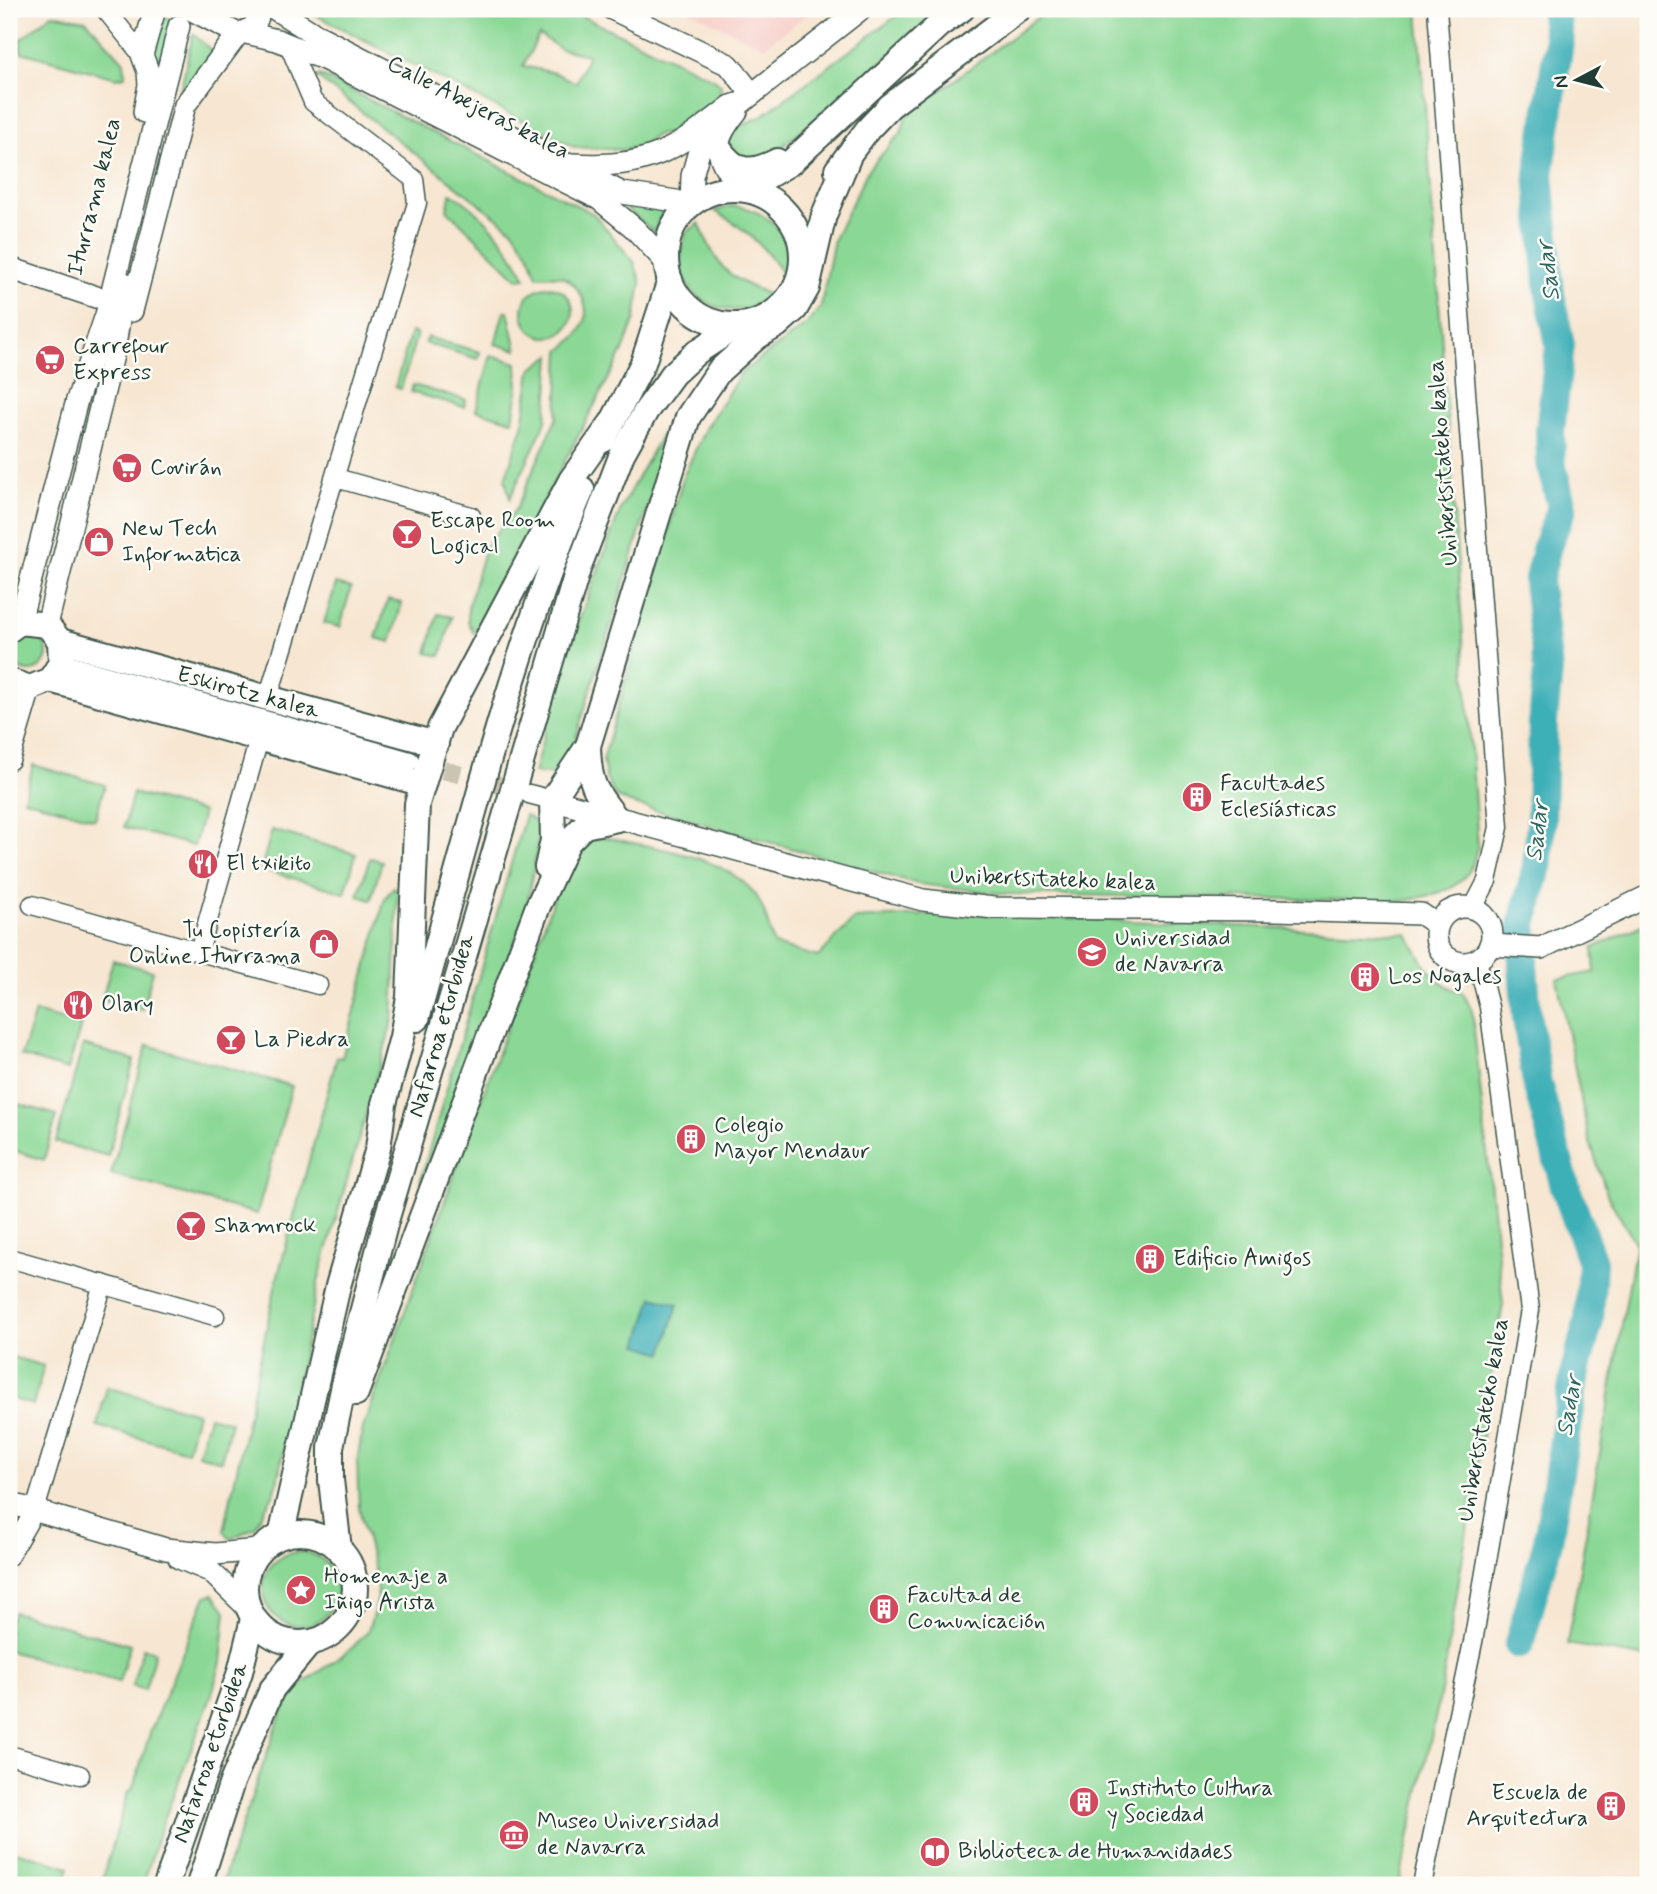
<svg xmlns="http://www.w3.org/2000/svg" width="1657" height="1894" font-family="Mynerve,sans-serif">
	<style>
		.built { fill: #f7d0ca }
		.green { fill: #8bd896; stroke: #558a65; stroke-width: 2; fill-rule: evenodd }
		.water { fill: #3eafb7; stroke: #2e7676; stroke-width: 2 }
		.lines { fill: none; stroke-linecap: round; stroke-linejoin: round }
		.river { stroke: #3eafb7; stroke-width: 30 }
		.minor-tunnel { stroke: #ccc4b2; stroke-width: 18; stroke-dasharray: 18 9; stroke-linecap: butt }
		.minor-casing { stroke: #3f564c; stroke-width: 21 }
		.tertiary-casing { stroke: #3f564c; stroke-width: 24 }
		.secondary-casing { stroke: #3f564c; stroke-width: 28 }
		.minor { stroke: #fff; stroke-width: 18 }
		.tertiary { stroke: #fff; stroke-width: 21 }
		.secondary { stroke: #fff; stroke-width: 24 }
		.labels { text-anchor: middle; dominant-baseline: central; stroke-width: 5; stroke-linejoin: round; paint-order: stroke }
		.street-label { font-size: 23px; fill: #1f3d34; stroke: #fdfcf7 }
		.poi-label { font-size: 23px; fill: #1f3d34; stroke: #fdfcf7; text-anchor: start }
		.water-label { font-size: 24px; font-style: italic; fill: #2a6562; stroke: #fdfcf7 }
	</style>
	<rect width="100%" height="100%" fill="#fdfcf7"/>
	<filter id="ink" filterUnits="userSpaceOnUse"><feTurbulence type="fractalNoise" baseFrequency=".0143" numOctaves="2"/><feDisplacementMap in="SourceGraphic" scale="14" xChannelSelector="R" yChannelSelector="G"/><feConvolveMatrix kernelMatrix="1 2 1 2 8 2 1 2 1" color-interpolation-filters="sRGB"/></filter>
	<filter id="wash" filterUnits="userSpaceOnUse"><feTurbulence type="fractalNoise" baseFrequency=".00686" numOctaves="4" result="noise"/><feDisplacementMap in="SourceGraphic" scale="28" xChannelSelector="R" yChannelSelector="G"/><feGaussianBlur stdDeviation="1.57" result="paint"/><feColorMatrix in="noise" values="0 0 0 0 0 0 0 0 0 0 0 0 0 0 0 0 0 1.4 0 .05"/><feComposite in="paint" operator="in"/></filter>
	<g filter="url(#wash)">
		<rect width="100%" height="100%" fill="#f7e6d1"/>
		<path class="built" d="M685 9H814L764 47Z"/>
		<g class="green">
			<path d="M304 9H567L714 79 721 85 719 99 673 133 656 135 641 146 624 150 574 147ZM539 35 561 49 588 55 576 83 555 73 523 66Z"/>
			<path d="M906 9H944L776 152 758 163 730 154 728 129 736 122 741 126 762 116Z"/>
			<path d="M1049 9H1418L1478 846C1475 854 1473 866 1468 873 1455 892 1424 897 1402 901L1007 894 918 884 630 803 615 796 606 778 603 760 684 475 705 429 741 373 807 324 821 306 834 239 868 170 901 133 906 116Z"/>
			<path d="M52 14 86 20 124 62 125 76 116 78 21 52 20 40Z"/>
			<path d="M165 17 174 20 161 73 150 54 159 20Z"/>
			<path d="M193 34 213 52 178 101Z"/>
			<path d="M320 75 594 214 634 262 641 283 635 319 623 351 474 633 468 621V607L485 547 516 509 557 417 560 351C570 343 581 334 585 321 589 306 579 285 565 278 557 274 546 276 537 276L529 254 513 230 317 77Z"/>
			<path d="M451 193C486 214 507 243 526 278L518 279 447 210Z"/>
			<path d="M630 203 665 207 654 232 626 208Z"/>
			<path d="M730 206C766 206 801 240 784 277 766 247 746 229 715 211Z"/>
			<path d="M699 223C719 269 723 275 770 295 747 322 695 310 684 276 679 263 682 246 686 233Z"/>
			<circle cx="548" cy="312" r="25"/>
			<path d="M504 311H508L517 350 495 344Z"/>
			<path d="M411 332 417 334 401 389 395 387Z"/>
			<path d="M427 337 480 352 478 359 425 343Z"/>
			<path d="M491 355 517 363 518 389 513 421 476 410Z"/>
			<path d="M551 355 546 421 510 498 505 479 523 426 531 370Z"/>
			<path d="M413 385 466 400 464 407 411 392Z"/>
			<path d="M669 421 667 445 574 743 555 775 534 773 562 665 622 506Z"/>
			<path d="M336 584 351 588 340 627 324 623Z"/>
			<path d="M388 599 402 603 391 642 376 638Z"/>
			<path d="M438 614 452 617 441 656 427 653Z"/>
			<circle cx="29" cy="653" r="18"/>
			<path d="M33 765 105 785 95 819 24 799Z"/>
			<path d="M133 793 203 812 194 846 124 827Z"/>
			<path d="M525 815 541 825 526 911 425 1182H420Z"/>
			<path d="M272 830 356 854 345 893 261 869Z"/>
			<path d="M605 837C653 849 722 853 755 894 765 908 769 929 774 945L818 957 854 919 961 913 1408 934C1421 961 1433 984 1463 993L1472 1010 1503 1304 1442 1687 1399 1885H221L282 1711 302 1684 352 1648 368 1631 378 1598 374 1567 359 1508 357 1462 363 1428 561 878 583 842Z"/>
			<path d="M370 858 382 861 371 900 358 896Z"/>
			<path d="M394 887 398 891 393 1019 319 1278 275 1492 254 1528 230 1539 224 1531 276 1283 337 1057 342 1058 385 898Z"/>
			<path d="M1648 922V1658L1567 1644 1636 1244 1608 1197 1589 1139 1557 979 1595 972 1593 948Z"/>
			<path d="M113 960 153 971 142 1010 102 999Z"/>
			<path d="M35 1012 81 1025 68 1070 21 1056Z"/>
			<path d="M83 1045 134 1060 108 1156 56 1142Z"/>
			<path d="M147 1045 292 1086 257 1214 111 1174Z"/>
			<path d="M11 1102 57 1115 44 1160 9 1149Z"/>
			<path d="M9 1356 44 1366 33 1405 9 1398Z"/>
			<path d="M107 1387 197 1413 187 1451 97 1426Z"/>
			<path d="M209 1416 231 1422 221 1461 198 1454Z"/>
			<circle cx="300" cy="1589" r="37"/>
			<path d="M213 1594 226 1611 221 1662 211 1697 159 1833 143 1885H101L128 1792 133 1788 151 1730 206 1596Z"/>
			<path d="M14 1612 130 1645 119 1682 9 1651V1621Z"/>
			<path d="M143 1648 155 1652 145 1690 132 1686Z"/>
			<path d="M9 1849 69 1867 64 1885H9Z"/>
		</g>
		<path class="water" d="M653 1297 678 1304 663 1353 638 1345Z"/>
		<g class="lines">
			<path class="river" d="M1519 1644 1548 1541 1575 1372 1589 1320 1592 1262 1565 1186 1537 1083 1527 1018 1523 966V924L1537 866 1541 824 1543 722 1548 670 1538 583 1547 546 1562 508 1551 463 1550 431 1560 345 1550 294 1539 174 1559 42 1554 9"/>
		</g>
	</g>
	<g filter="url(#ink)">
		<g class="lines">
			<path class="minor-tunnel" d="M417 763 525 792"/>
			<g class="minor-casing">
				<g id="minor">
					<path d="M105 9 142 55"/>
					<path d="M1437 9 1499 827 1487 881 1473 908"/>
					<path d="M336 478 471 516"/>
					<path d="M61 663 410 761"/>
					<path d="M268 698 417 203 414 179 313 102 289 45"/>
					<path d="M529 794 552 800"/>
					<path d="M32 905 318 985"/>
					<path d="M199 952 259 739"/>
					<path d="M9 1258 215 1316"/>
					<path d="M9 1556 35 1510 103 1284"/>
					<path d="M9 1755 80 1775"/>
					<path d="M1422 1885 1473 1642 1530 1310 1489 1007 1477 960"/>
				</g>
			</g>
			<g class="tertiary-casing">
				<g id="tertiary">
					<path d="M190 9 238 34 254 27 261 9"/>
					<path d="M275 9 313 33 622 193 676 201 688 207"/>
					<path d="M612 9 729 65 752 94"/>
					<path d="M246 33 277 40 324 59 599 199 634 228 666 262"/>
					<path d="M737 111C710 145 715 152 738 188"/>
					<path d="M144 112 149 85 148 71 142 55 155 9"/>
					<path d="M574 164C648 169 675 150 731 106L741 103 861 9"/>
					<path d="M691 204 692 176 706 126"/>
					<path d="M9 268 96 297"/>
					<path d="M132 311 185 105 238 34"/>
					<path d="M20 622 77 400 106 315 179 26"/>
					<path d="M47 625 114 351 125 283"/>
					<path d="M9 759 30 688"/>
					<path d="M552 800 923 900 994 908 1275 910 1421 914 1437 925"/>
					<circle cx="1464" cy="935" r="28"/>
					<path d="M1490 945 1541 948 1648 896"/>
					<path d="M9 1503 166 1549 215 1554 259 1550"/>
					<path d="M179 1558 210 1571 247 1607"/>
				</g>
			</g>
			<g class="secondary-casing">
				<g id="secondary">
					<path d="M719 149C737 174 750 174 777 161"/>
					<path d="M837 170 868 129 890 106 1019 9"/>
					<path d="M745 189 790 163 939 25 962 9"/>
					<circle cx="734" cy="257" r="68"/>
					<path d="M746 343 777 325 795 309 807 288 824 215 848 158"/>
					<path d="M603 440 643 363 670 280"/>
					<path d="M9 630 20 622 47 625 60 641 61 663 50 680 30 688 9 681"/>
					<path d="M60 641 436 744"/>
					<path d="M50 680 423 784"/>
					<path d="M547 867 553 840 552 800 588 746 688 417 719 371 760 334"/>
					<path d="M417 1019C466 843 511 657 582 489"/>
					<path d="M356 1393 538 906 568 842 584 826 617 819C594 791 589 783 588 746"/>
					<circle cx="300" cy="1588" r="55"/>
					<path d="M281 1536 338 1286 378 1148 384 1104 402 1037 409 997 417 804 440 728 571 480 610 425"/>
					<path d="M339 1549 331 1480V1447L346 1375 386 1221 578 569 622 454 646 411 673 374 697 352 738 325"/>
					<path d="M166 1885 240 1672 253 1619"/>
					<path d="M199 1885 232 1782 272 1689 309 1644"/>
				</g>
			</g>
			<use href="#minor" class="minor"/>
			<use href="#tertiary" class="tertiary"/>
			<use href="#secondary" class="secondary"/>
		</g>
	</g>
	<defs>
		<g id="supermarket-disc" transform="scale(1.575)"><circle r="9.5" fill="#d1495b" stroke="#fdfcf7"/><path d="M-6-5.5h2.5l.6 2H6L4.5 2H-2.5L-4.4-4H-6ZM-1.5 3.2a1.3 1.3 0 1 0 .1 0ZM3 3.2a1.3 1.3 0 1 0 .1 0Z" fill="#fff"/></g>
		<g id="bar-disc" transform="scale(1.575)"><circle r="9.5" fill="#d1495b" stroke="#fdfcf7"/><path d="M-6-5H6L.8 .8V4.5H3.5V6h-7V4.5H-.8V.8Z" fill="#fff"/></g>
		<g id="shop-disc" transform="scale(1.575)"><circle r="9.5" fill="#d1495b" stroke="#fdfcf7"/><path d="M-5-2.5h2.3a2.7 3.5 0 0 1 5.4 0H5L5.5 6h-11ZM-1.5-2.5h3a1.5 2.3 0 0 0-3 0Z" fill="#fff"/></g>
		<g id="building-disc" transform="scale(1.575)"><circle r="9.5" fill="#d1495b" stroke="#fdfcf7"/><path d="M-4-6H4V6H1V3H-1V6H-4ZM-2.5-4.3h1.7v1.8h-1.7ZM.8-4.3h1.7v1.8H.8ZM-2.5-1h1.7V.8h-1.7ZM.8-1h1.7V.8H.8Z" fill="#fff"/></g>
		<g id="restaurant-disc" transform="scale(1.575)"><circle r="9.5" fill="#d1495b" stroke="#fdfcf7"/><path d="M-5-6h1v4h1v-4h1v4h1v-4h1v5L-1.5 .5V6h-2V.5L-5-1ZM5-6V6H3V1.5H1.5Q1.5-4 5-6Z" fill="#fff"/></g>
		<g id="university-disc" transform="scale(1.575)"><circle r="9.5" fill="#d1495b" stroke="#fdfcf7"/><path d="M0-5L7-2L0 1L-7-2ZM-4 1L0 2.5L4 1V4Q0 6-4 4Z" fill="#fff"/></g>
		<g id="sight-disc" transform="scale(1.575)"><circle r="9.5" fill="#d1495b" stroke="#fdfcf7"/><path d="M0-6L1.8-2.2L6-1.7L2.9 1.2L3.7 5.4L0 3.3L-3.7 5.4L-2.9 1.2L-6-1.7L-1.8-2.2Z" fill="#fff"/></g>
		<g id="museum-disc" transform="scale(1.575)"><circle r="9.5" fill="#d1495b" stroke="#fdfcf7"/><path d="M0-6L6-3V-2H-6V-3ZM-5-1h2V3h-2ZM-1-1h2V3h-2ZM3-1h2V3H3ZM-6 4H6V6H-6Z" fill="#fff"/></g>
		<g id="library-disc" transform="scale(1.575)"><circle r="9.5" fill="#d1495b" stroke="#fdfcf7"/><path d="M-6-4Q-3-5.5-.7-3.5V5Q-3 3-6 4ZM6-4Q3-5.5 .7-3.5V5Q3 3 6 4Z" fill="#fff"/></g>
	</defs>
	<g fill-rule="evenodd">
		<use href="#supermarket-disc" x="50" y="360"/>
		<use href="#supermarket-disc" x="127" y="468"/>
		<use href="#bar-disc" x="407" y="534"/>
		<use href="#shop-disc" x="99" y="542"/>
		<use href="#building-disc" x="1197" y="797"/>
		<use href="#restaurant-disc" x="203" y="864"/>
		<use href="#shop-disc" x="324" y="944"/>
		<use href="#university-disc" x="1092" y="952"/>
		<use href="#building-disc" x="1365" y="977"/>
		<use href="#restaurant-disc" x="78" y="1005"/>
		<use href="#bar-disc" x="231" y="1040"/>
		<use href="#building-disc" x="691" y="1139"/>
		<use href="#bar-disc" x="191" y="1226"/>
		<use href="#building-disc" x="1150" y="1259"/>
		<use href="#sight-disc" x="301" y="1590"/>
		<use href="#building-disc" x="884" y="1609"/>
		<use href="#building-disc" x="1084" y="1802"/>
		<use href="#building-disc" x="1611" y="1806"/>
		<use href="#museum-disc" x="514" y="1835"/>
		<use href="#library-disc" x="935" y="1852"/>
	</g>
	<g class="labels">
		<g class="street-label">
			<text transform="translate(478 108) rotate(27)">Calle Abejeras kalea</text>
			<text transform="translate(95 197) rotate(-76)">Iturrama kalea</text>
			<text transform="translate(1444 463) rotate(-94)">Unibertsitateko kalea</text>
			<text transform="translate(248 693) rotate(15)">Eskirotz kalea</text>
			<text transform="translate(1053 880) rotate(2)">Unibertsitateko kalea</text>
			<text transform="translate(442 1026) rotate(-74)">Nafarroa etorbidea</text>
			<text transform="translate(1484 1420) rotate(-80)">Unibertsitateko kalea</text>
			<text transform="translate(211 1753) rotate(-71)">Nafarroa etorbidea</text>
		</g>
		<g class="poi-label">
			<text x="73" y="347">Carrefour<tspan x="73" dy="26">Express</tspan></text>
			<text x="150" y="468">Covirán</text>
			<text x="430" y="521">Escape Room<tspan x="430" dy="26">Logical</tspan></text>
			<text x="122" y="529">New Tech<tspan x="122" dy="26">Informatica</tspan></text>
			<text x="1220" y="784">Facultades<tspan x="1220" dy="26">Eclesiásticas</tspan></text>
			<text x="226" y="864">El txikito</text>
			<text x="301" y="931" text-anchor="end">Tu Copistería<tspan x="301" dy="26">Online Iturrama</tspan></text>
			<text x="1115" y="939">Universidad<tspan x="1115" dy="26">de Navarra</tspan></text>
			<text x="1388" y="977">Los Nogales</text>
			<text x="101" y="1005">Olary</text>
			<text x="254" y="1040">La Piedra</text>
			<text x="714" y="1126">Colegio<tspan x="714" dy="26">Mayor Mendaur</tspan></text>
			<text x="214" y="1226">Shamrock</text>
			<text x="1173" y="1259">Edificio Amigos</text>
			<text x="324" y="1577">Homenaje a<tspan x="324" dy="26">Iñigo Arista</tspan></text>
			<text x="907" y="1596">Facultad de<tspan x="907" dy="26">Comunicación</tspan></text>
			<text x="1107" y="1789">Instituto Cultura<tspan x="1107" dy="26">y Sociedad</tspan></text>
			<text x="1588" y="1793" text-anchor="end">Escuela de<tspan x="1588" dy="26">Arquitectura</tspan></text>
			<text x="537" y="1822">Museo Universidad<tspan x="537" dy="26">de Navarra</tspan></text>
			<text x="958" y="1852">Biblioteca de Humanidades</text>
		</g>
		<g class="water-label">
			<text transform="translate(1549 271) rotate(-97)">Sadar</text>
			<text transform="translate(1538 831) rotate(-83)">Sadar</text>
			<text transform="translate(1570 1406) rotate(-80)">Sadar</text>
		</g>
	</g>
	<rect width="1657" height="1894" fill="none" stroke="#fdfcf7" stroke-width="35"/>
	<g transform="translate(1577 80) rotate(263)" stroke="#fdfcf7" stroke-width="5" paint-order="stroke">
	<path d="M0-5L12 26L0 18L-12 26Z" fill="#1f3d34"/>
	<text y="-10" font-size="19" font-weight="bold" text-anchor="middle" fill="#1f3d34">N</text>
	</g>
</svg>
